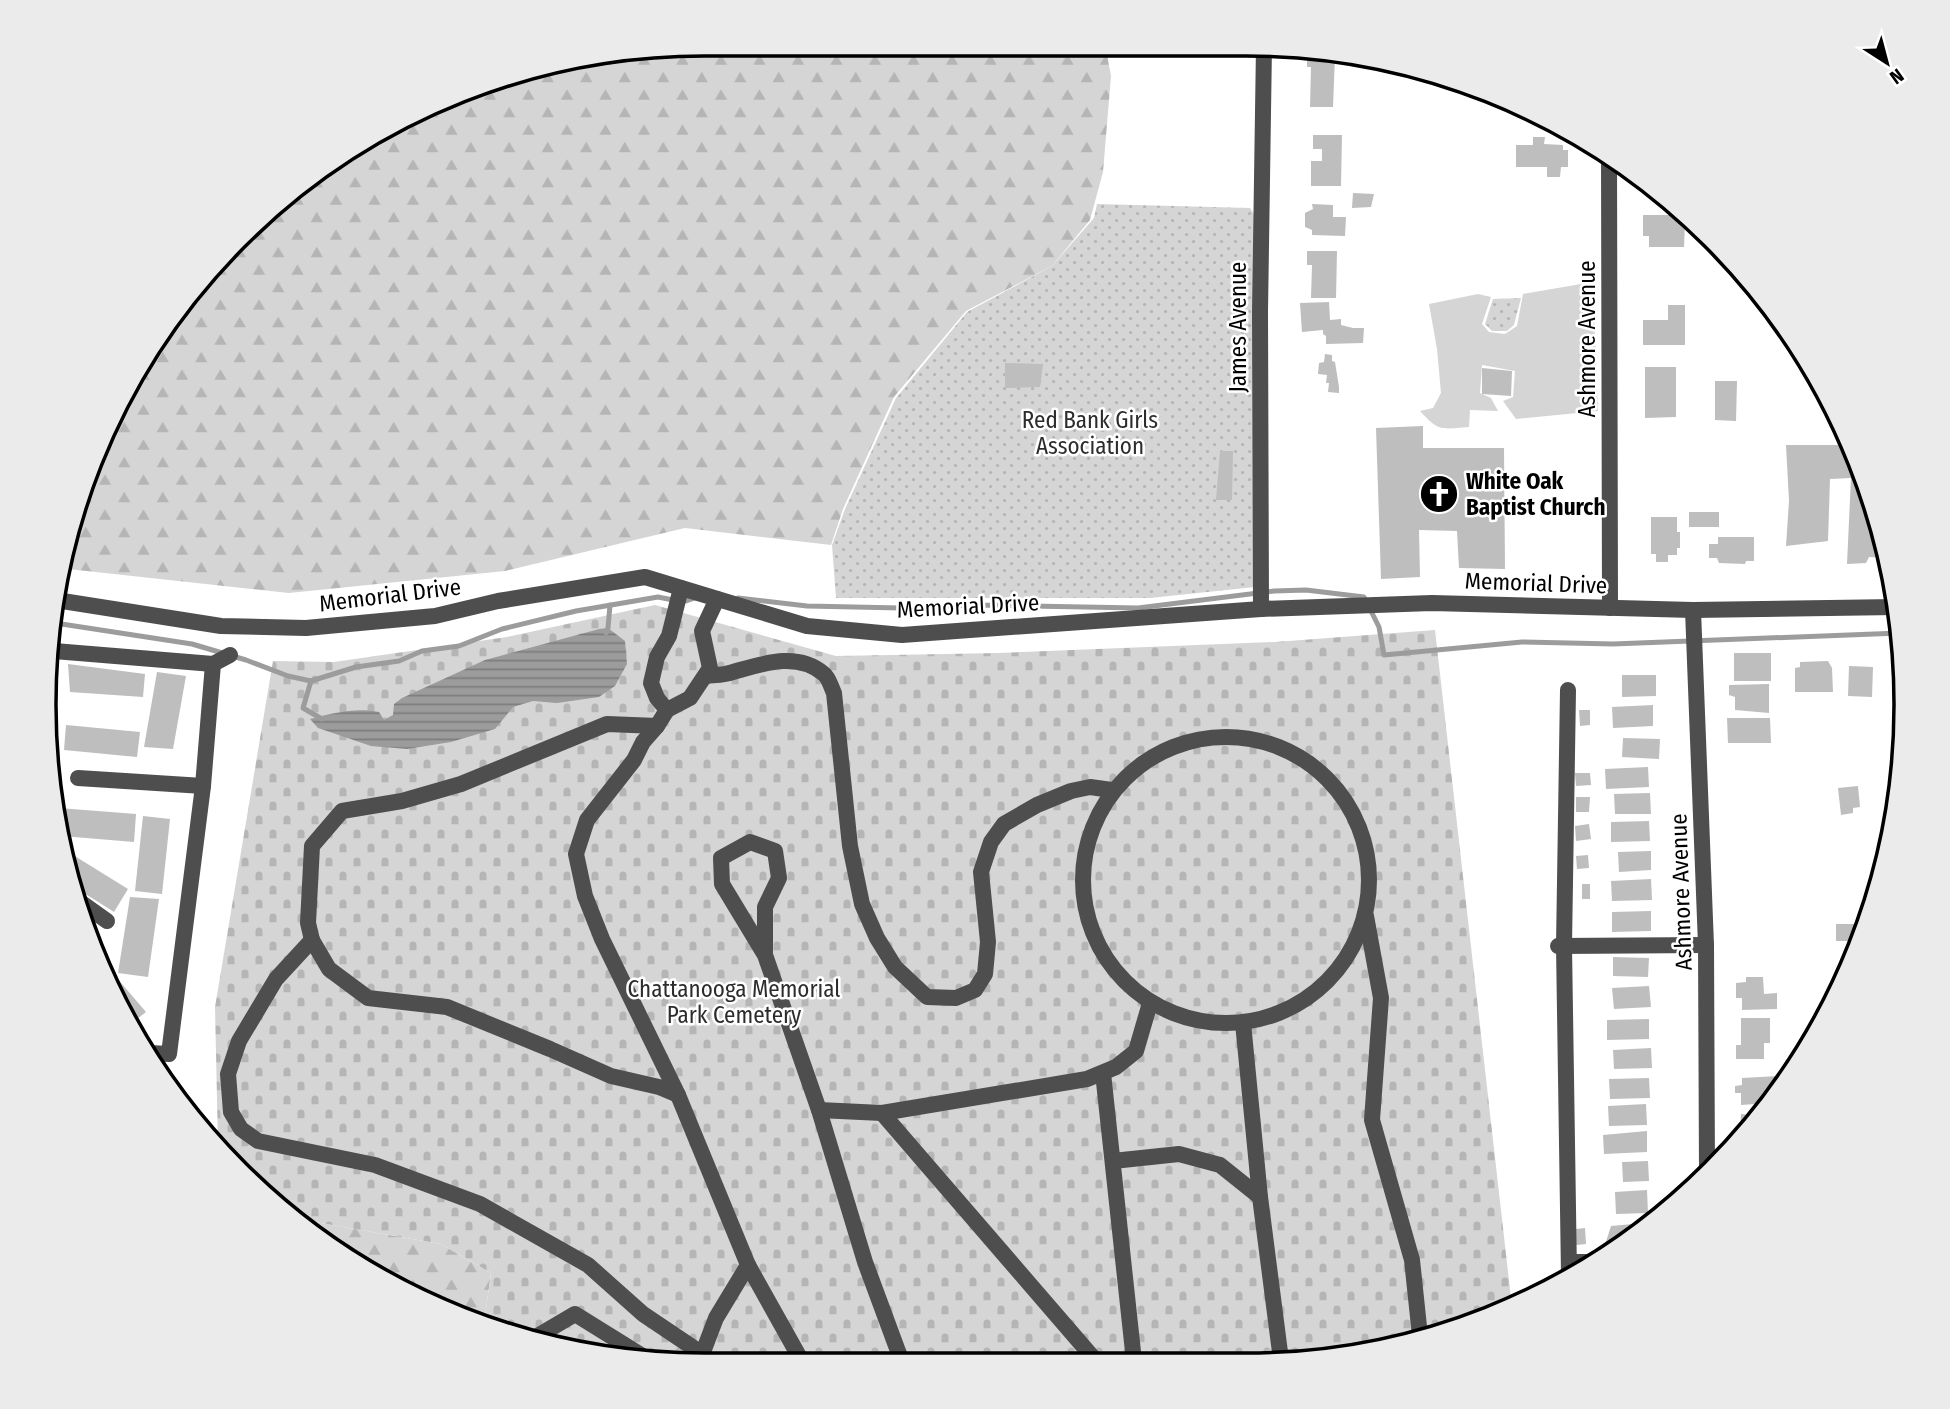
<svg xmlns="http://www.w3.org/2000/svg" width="1950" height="1409" font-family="'Fira Sans Condensed',sans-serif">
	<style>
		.grass { fill: #d5d5d5 }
		.forest { fill: url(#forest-firs) }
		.cemetery { fill: url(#cemetery-stones) }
		.park { fill: url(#park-dots) }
		.water { fill: url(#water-rules) }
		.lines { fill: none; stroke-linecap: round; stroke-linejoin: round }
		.stream { stroke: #9c9c9c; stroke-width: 5 }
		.building { fill: #bebebe }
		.minor { stroke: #4e4e4e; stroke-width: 16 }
		.labels { text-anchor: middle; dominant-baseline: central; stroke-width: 5; stroke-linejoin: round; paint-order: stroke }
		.street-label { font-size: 23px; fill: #000; stroke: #fff }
		.park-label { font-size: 23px; fill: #2c2c2c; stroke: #fff }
		.poi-label { font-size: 23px; font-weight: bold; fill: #000; stroke: #fff; text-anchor: start }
		.rim { fill: none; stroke: #000; stroke-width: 3.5 }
	</style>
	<defs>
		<pattern id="forest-firs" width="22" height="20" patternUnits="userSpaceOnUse" patternTransform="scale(1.75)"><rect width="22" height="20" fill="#d5d5d5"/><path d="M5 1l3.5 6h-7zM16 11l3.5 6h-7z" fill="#b5b5b5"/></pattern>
		<pattern id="cemetery-stones" width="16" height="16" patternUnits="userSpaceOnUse" patternTransform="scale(1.75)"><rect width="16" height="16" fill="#d5d5d5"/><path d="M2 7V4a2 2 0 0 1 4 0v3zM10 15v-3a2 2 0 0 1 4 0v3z" fill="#b5b5b5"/></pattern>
		<pattern id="park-dots" width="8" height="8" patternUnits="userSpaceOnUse" patternTransform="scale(1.75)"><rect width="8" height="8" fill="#d5d5d5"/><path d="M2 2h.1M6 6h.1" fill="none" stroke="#b5b5b5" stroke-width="1.8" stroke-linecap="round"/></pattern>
		<pattern id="water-rules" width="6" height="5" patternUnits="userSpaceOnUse" patternTransform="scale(1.75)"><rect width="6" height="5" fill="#9c9c9c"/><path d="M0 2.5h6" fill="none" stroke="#7d7d7d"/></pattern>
	</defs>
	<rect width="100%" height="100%" fill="#fff"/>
	<path class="grass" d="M1593 282 1598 411 1516 419 1503 401 1513 397 1515 371 1482 365 1480 393 1491 398 1498 411 1470 410 1469 427C1441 429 1439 432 1420 411L1433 408 1441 393 1437 349 1429 304 1478 294 1491 297 1482 324 1489 332 1505 334 1517 326 1523 294Z"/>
	<g class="forest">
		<path d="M705 44H1105L1111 76 1103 172 1090 220 1052 266 966 311 894 397 843 509 831 545 685 528 505 571 289 593 59 568 112 413 208 269 338 155 533 66Z"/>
		<path d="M292 1218 441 1244 491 1273 484 1324 412 1297 302 1228Z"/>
	</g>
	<path class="cemetery" d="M655 605 836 656 999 653 1275 642 1435 630 1512 1307 1499 1315 1332 1360 661 1364 533 1343 484 1324 491 1273 441 1244 292 1218 218 1144 215 1007 273 661 334 662 507 637Z"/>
	<g class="park">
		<path d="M1097 204 1250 208 1256 217 1255 587 1150 598H836L832 545 845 509 896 398 967 312 1052 266 1094 218Z"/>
		<path d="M1521 298 1514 325 1507 331H1492L1485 324 1493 299Z"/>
	</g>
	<path class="water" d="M608 628 625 641 627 664 615 686 599 697 557 703 533 701 513 707 495 729 451 742 407 749 371 746 318 728 310 719C333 713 356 707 379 712L384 720 393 715 394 704 402 698 485 660 599 629Z"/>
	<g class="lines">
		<g class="stream">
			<path d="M738 598 807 606 901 608 974 605 1138 608 1274 591 1306 590 1364 597 1379 627 1384 655 1522 642 1613 644 1900 633"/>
			<path d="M55 623 192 644 246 660 288 676 311 681 356 667 399 661 422 651 459 646 502 629 576 611 658 597 683 602 698 597"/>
			<path d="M606 633 608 628 610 605"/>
			<path d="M311 681 303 708 322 719"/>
		</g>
	</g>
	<g class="building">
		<path d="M1307 52 1335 56 1333 107H1310L1311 67H1307Z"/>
		<path d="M1313 135H1342L1341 186H1311V161H1322V149H1313Z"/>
		<path d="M1533 137H1545L1544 144 1563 145V150H1568V167H1561L1560 177H1547V167H1516V145H1533Z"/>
		<path d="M1353 193 1374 194 1371 207 1352 208Z"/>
		<path d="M1312 204 1333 205V217H1346L1345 236 1312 235V230L1305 227V213L1313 209Z"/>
		<path d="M1643 215H1677L1685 222 1684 247H1649V236H1643Z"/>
		<path d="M1307 251H1337L1336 298H1311L1312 265H1307Z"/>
		<path d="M1329 302 1330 320 1341 319V325L1353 328H1364L1363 343 1326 344V336L1323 334V330L1302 332 1300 303Z"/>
		<path d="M1668 305H1685V345H1643V320H1668Z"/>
		<path d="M1325 354 1332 355V361L1335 362 1339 387V393L1328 392 1329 383H1326L1327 375 1318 374 1319 363 1324 362Z"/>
		<path d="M1005 363 1043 364 1040 387 1005 388Z"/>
		<path d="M1645 367H1676V417L1645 418Z"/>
		<path d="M1482 368 1512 371 1511 396 1482 394Z"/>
		<path d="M1715 381H1737L1736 421 1715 420Z"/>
		<path d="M1423 426V448H1504L1505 569 1459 568 1457 531 1419 530 1420 577 1381 579 1376 428Z"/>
		<path d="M1786 445H1850L1870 498V529L1882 530 1888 558 1869 557 1866 563 1847 564 1851 478 1830 479 1828 541 1786 546 1789 501Z"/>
		<path d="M1220 451H1233L1232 500H1216Z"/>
		<rect x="1689" y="512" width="30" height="15"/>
		<path d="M1651 517H1677V532H1680V548H1677V555H1668V562H1656V554H1651Z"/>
		<path d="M1718 537H1754V561H1746L1745 564 1719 563 1717 558H1709V544H1718Z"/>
		<rect x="1734" y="653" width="37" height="28"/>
		<path d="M1828 661 1832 668 1833 692H1795V668L1800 667V662Z"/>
		<path d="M68 664 145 674 143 697 70 692Z"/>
		<path d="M1849 666 1873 667 1872 697 1848 696Z"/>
		<path d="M157 672 186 676 173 749 144 747Z"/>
		<path d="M1622 675H1656V696L1622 697Z"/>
		<path d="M1769 684V713L1735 710V697L1729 695V685Z"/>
		<path d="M1653 705V726L1613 728 1612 707Z"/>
		<path d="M1579 710H1590V725L1580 726Z"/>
		<path d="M1727 718H1770L1771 743H1728Z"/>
		<path d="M66 725 140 732 137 757 64 750Z"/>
		<path d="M1623 738 1660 739 1659 759 1622 757Z"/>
		<path d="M1648 767 1649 787 1606 789 1605 769Z"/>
		<path d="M1575 773H1590L1591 785 1576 786Z"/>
		<path d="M1858 786 1860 807 1853 808V813L1841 815 1838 788Z"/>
		<path d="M1650 793 1651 814H1615L1614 794Z"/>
		<path d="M1576 797H1590L1589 812H1576Z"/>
		<path d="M59 808 136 814 134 842 62 836 58 823Z"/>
		<path d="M143 816 170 819 162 894 135 891Z"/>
		<path d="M1649 821 1650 841 1611 842V822Z"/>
		<path d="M1589 824 1591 839 1576 841 1575 826Z"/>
		<path d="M65 850 128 889 114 912 76 888Z"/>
		<path d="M1651 851V870L1619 872 1618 852Z"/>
		<path d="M1588 855 1589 868 1577 869 1576 856Z"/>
		<path d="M1651 879 1652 900 1612 901 1611 881Z"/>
		<rect x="1582" y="884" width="8" height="15"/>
		<path d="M1871 887H1878L1872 914H1871Z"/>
		<path d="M130 897 159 899 148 977 118 973Z"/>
		<path d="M1651 911V931L1612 932V912Z"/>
		<rect x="1836" y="924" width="23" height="17"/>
		<path d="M91 948 146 1012 132 1023 94 957Z"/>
		<path d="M1613 957 1649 958 1648 977 1613 976Z"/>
		<path d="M1746 977H1763L1764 994 1777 993V1009L1742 1010V998H1736V983L1746 982Z"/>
		<path d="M1649 986 1651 1007 1614 1009 1612 988Z"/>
		<path d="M1741 1018H1770V1043H1764V1059H1736V1045H1741Z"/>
		<path d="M1649 1019V1039L1607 1040V1020Z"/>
		<path d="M1651 1048 1652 1068 1614 1069 1613 1050Z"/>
		<path d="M1778 1076V1085H1782L1769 1103 1741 1105V1093H1735V1086L1742 1085V1078Z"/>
		<path d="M1649 1078 1650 1098 1610 1099 1609 1079Z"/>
		<path d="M1646 1104 1647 1125 1609 1126 1608 1106Z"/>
		<path d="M1750 1110H1764L1743 1140 1736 1144V1132H1740L1741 1114 1750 1115Z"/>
		<path d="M1647 1131V1152L1604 1154 1603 1135Z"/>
		<path d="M1648 1161 1649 1181 1623 1182 1622 1162Z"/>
		<path d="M1647 1190 1648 1213 1616 1214 1615 1192Z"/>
		<path d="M1644 1223V1231L1622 1243 1605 1245 1611 1226Z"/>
		<path d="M1585 1228 1586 1244 1568 1246 1567 1230Z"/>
	</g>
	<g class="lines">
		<g class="minor">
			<path d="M1609 153 1610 608"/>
			<path d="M681 588 669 636 657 657 651 683 657 698 667 710 690 698 710 668 702 631 717 599"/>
			<path d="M56 600 221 626 306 628 435 616 498 601 645 577 807 626 902 635 1261 609 1432 603 1693 610 1896 607"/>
			<path d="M1261 609 1260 312 1264 46"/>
			<path d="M1693 610 1706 945 1707 1173"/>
			<path d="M54 651 213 664"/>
			<path d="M706 676C715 675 725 675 733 672 762 664 797 651 824 674 829 678 831 687 834 693L850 846 862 904 877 938 895 967 927 997 956 998 975 990 985 974 988 942 981 872 991 842 1004 824 1037 805 1071 791 1090 787 1112 790"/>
			<path d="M1568 690 1564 946 1569 1274"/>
			<path d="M667 710 657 726 643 742 634 760 587 820 576 854 585 896 602 939 678 1095 748 1265 716 1318 700 1360"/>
			<path d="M657 726 607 724 461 784 402 801 342 811 312 846 308 923 312 940 329 969 368 998 447 1007 550 1049 611 1076 659 1087 678 1095"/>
			<circle cx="1226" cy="880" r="143"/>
			<path d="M78 778 203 786"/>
			<path d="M79 901 107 921"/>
			<path d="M1366 916 1381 998 1372 1120 1412 1260 1420 1336"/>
			<path d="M312 940 276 979 239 1041 228 1074 231 1112 241 1129 258 1141 375 1165 480 1204 588 1265 643 1314 701 1353"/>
			<path d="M1558 946 1706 945"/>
			<path d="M765 955V907L779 878 775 851 750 842 721 858 722 884 765 955 819 1110 865 1262 902 1362"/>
			<path d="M1243 1023 1260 1197 1281 1360"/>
			<path d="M149 1053 169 1054 203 786 213 664 230 655"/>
			<path d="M1103 1073 1134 1361"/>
			<path d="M819 1110 882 1113 1087 1079 1116 1067 1136 1051 1150 1003"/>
			<path d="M882 1113 1096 1361"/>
			<path d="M1113 1161 1179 1154 1220 1165 1260 1197"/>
			<path d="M1569 1262H1590"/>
			<path d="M748 1265 800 1358 805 1363"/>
			<path d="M535 1343 536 1337 575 1314 649 1360 659 1363"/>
		</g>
	</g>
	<defs>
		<g id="church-disc" transform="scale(2.0125)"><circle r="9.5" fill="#000" stroke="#fff"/><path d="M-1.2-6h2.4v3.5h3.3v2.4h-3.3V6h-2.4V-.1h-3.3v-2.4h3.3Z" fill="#fff"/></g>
	</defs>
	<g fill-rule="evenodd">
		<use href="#church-disc" x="1439" y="494"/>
	</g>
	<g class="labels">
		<g class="street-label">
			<text transform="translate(1238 327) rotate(-90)">James Avenue</text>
			<text transform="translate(1587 339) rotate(-90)">Ashmore Avenue</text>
			<text transform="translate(1536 583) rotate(2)">Memorial Drive</text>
			<text transform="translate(390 595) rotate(-7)">Memorial Drive</text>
			<text transform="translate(968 606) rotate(-3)">Memorial Drive</text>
			<text transform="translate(1681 892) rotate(-92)">Ashmore Avenue</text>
		</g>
		<g class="park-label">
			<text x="1090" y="420">Red Bank Girls<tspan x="1090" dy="26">Association</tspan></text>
			<text x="734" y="989">Chattanooga Memorial<tspan x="734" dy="26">Park Cemetery</tspan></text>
		</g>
		<g class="poi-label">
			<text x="1466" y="481">White Oak<tspan x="1466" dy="26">Baptist Church</tspan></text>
		</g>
	</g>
	<path d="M0 0H1950V1409H0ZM704 56H1246A648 648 0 0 1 1894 704V705A648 648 0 0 1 1246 1353H704A648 648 0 0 1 56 705V704A648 648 0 0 1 704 56Z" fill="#ebebeb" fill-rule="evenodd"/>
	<path class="rim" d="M704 56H1246A648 648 0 0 1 1894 704V705A648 648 0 0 1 1246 1353H704A648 648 0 0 1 56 705V704A648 648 0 0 1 704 56Z"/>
	<g transform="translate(1887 63) rotate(144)" stroke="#ffffff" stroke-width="5" paint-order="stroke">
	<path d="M0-5L12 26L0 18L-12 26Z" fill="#000000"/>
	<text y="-10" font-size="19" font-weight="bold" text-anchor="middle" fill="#000000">N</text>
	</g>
</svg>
